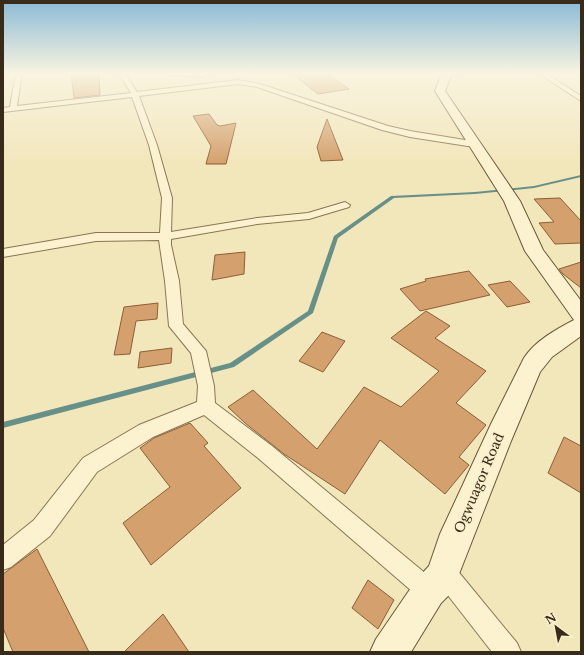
<svg xmlns="http://www.w3.org/2000/svg" width="584" height="655" font-family="'Libre Baskerville',serif">
	<style>
		.lines { fill: none; stroke-linecap: round; stroke-linejoin: round }
		.stream { fill: #679089; fill-rule: evenodd }
		.building { fill: #d4a06d; stroke: #8c5f37 }
		.street-casing { stroke: #8a7553; stroke-width: 2 }
		.secondary-casing { stroke: #6c5637; stroke-width: 2 }
		.street { fill: #fcf2cf; fill-rule: evenodd }
		.secondary { fill: #fcf2cf; fill-rule: evenodd }
		.labels { text-anchor: middle; dominant-baseline: central; stroke-width: 3; stroke-linejoin: round; paint-order: stroke }
		.near-street-label { font-size: 13px; fill: #382b1a; stroke: #f9efcb }
	</style>
	<rect width="100%" height="100%" fill="#f2e6bb"/>
	<g class="lines">
		<path class="stream" d="M581 175V177L534 188 475 194 394 198 338 238 313 313 234 367 3 428V422L230 363 308 311 334 236 391 196 475 192 534 186Z"/>
	</g>
	<g class="building">
		<path d="M71 73H99L100 95 74 98Z"/>
		<path d="M291 73H325L349 89 318 94Z"/>
		<path d="M209 114 217 125 220 126 236 123 226 164H206L211 146 193 116Z"/>
		<path d="M327 119 343 160 321 161 317 147Z"/>
		<path d="M560 198 581 221V243L555 244 539 223 554 222 534 199Z"/>
		<path d="M245 252 244 274 212 280 215 255Z"/>
		<path d="M581 262V288L563 274 559 269Z"/>
		<path d="M469 271 490 295 420 311 400 289 426 281 425 279Z"/>
		<path d="M510 281 530 302 507 307 488 285Z"/>
		<path d="M158 303 157 319 136 321 130 354 114 355 124 307Z"/>
		<path d="M426 311 450 326 435 338 486 371 456 403 486 425 459 457 469 465 445 494 380 440 345 494 284 454 245 423 228 407 253 390 317 449 364 387 401 407 439 371 391 338Z"/>
		<path d="M322 332 345 341 323 372 299 361Z"/>
		<path d="M172 348 171 363 138 368 140 352Z"/>
		<path d="M190 423 208 443 204 446 241 488 151 565 123 523 170 487 140 448 154 438Z"/>
		<path d="M564 437 581 446V493L548 473Z"/>
		<path d="M37 549 89 652H13L3 628V574Z"/>
		<path d="M368 580 394 600 378 629 352 608Z"/>
		<path d="M163 614 189 652H124Z"/>
	</g>
	<g class="lines">
		<g class="street-casing">
			<g id="street">
				<path d="M16 73H22L17 106 131 93 119 73H125L137 92 238 80 260 84 388 126 410 131 477 142 478 144 474 147 410 137 382 130 257 87 238 84 139 96 157 145 172 198 171 232 257 218 308 213 345 202 350 205 349 207 309 219 257 224 171 239V245L179 281 183 324 206 351 214 386 215 403 272 446 437 583 441 591 437 599 429 603 421 599 258 458 204 415 153 437 97 472 50 536 11 567 3 570V545L34 520 83 458 139 425 197 402 198 386 191 353 169 326 165 281 159 240 96 241 3 257V249L96 233H160L162 198 149 145 132 97 3 112V108L10 107Z"/>
				<path d="M167 73H212L201 77 170 75Z"/>
				<path d="M446 73H460L457 75H446Z"/>
				<path d="M538 73H545L581 96V101Z"/>
				<path d="M444 560 452 564 517 643 521 652H492L436 580 432 572 436 564Z"/>
			</g>
		</g>
		<g class="secondary-casing">
			<path id="secondary" d="M442 73H452L445 91 520 201 543 250 581 301V336L552 357 540 372 511 441 452 592 441 603 411 652H370L376 639 417 579 429 566 440 534 491 424 524 358C535 341 555 330 574 320L525 251 504 201 435 91Z"/>
		</g>
		<use href="#street" class="street"/>
		<use href="#secondary" class="secondary"/>
	</g>
	<linearGradient id="sky" x2="0" y2="1"><stop stop-color="#8bbad6"/><stop offset="0.45" stop-color="#f9f4e0"/><stop offset="1" stop-color="#f9f4e0" stop-opacity="0"/></linearGradient>
	<rect width="584" height="164" fill="url(#sky)"/>
	<g class="labels">
		<g class="near-street-label">
			<text transform="translate(479 483) rotate(-67)">Ogwuagor Road</text>
		</g>
	</g>
	<rect width="584" height="655" fill="none" stroke="#382b1a" stroke-width="8"/>
	<g transform="translate(556 627) rotate(328)" stroke="#f9efcb" stroke-width="3" paint-order="stroke">
	<path d="M0-3L7 15L0 10L-7 15Z" fill="#382b1a"/>
	<text y="-6" font-size="11" font-weight="bold" text-anchor="middle" fill="#382b1a">N</text>
	</g>
</svg>
